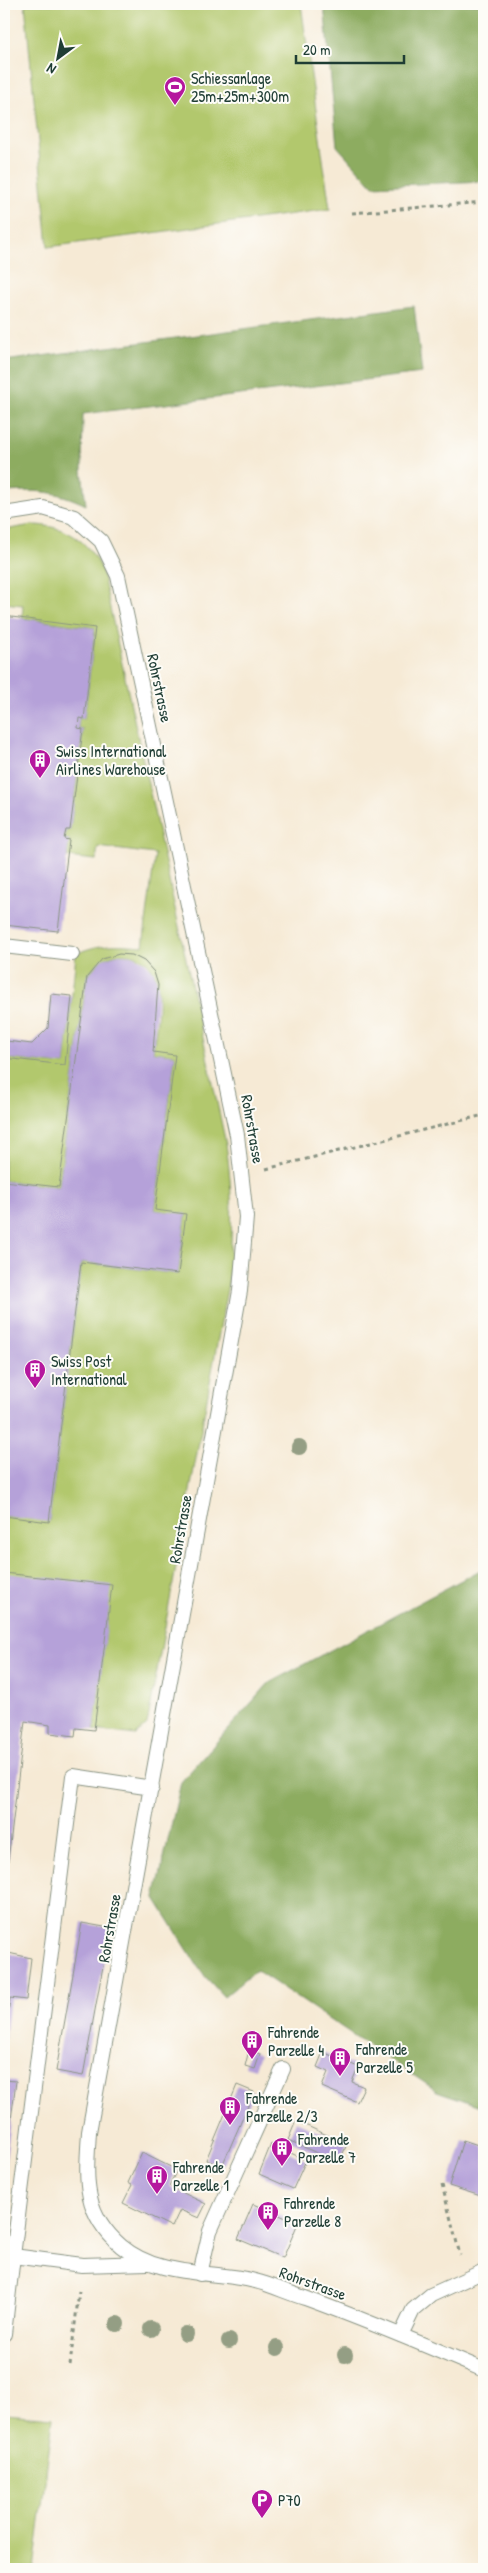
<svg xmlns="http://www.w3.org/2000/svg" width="488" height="2573" font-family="'Patrick Hand',sans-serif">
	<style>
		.green { fill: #b2c86d; stroke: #688250 }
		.forest { fill: #8dac60; stroke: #56744a }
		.building { fill: #b5a1d9 }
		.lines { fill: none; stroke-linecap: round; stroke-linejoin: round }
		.service-casing { stroke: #8a9484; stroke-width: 16 }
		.path { stroke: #8a9484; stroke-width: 3; stroke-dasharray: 4 4; stroke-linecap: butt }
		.service { stroke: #fff; stroke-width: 14 }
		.tree { fill: #949e84 }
		.labels { text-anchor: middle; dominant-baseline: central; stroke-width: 4; stroke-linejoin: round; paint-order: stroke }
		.poi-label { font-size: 16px; fill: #1f3d34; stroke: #fdfcf7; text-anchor: start }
		.street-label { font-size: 16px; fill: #1f3d34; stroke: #fdfcf7 }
	</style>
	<rect width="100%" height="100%" fill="#fdfcf7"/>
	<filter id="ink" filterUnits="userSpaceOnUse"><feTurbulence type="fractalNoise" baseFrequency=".02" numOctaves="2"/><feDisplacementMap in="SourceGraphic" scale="10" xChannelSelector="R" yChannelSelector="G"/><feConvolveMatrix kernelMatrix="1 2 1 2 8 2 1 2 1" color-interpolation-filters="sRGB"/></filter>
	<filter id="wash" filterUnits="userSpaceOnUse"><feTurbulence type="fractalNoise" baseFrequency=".0096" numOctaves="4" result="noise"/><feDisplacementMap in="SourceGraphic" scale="20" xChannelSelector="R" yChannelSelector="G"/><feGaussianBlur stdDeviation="1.12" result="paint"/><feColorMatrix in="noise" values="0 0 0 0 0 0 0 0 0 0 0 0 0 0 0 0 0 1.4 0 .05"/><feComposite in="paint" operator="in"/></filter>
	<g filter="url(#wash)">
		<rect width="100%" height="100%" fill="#f6ead5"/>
		<g class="green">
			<path d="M25 4H301L330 209 48 247Z"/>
			<path d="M32 525C65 525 89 540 102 571L226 1144C233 1191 233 1236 228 1284L147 1725 136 1735 94 1730 111 1587 4 1574V1516L49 1521 81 1262 178 1274 186 1215 155 1210 175 1055 153 1052C156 1020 173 956 124 954 106 954 96 963 87 977L59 1187 4 1181V1058L65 1065 76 954C98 943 118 944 143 946L155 854 98 847 96 860 67 857 69 840 64 839 66 830H70L83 729 78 728 79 718 84 719 95 628 22 618 23 605 4 603V530Z"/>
			<path d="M5 2414 53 2418 34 2569H4Z"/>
		</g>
		<g class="forest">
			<path d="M324 4H484V181L373 186 337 146Z"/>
			<path d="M414 306 422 373 83 414 82 470 86 505C57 491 39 490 7 492L4 497V361Z"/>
			<path d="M484 1568V2107L437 2091 256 1970 224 1997 202 1973 155 1898 181 1782 269 1683Z"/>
		</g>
		<g id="blocks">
			<g class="building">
				<path d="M4 616 95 628 84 719 79 718 78 728 83 729 70 830H66L64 839 69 840 58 931 4 925Z"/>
				<path d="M119 954 132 955 144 961 154 972 158 985 153 1052 175 1055 155 1210 186 1214 178 1274 81 1262 49 1522 4 1516V1181L59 1187 87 977 102 959Z"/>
				<path d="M51 994 72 996 65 1065 4 1058 6 1041 32 1044 48 1028Z"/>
				<path d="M4 1573 112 1585 94 1730 76 1728 75 1736 50 1733V1725L25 1721 8 1861H4Z"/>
				<path d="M82 1923 110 1928 83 2076 56 2071Z"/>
				<path d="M4 1952 31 1958 26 2000 10 1998 5 2040Z"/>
				<path d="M249 2050 260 2054 255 2069 245 2066Z"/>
				<path d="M323 2052 358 2067 352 2082 364 2087 357 2102 322 2087 328 2072 317 2067Z"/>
				<path d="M4 2080 16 2081 5 2167H4Z"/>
				<path d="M237 2085 254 2092 222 2166 206 2160Z"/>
				<path d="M296 2121 347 2144 339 2163 288 2140Z"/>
				<path d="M463 2140 484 2147V2197L449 2186Z"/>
				<path d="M271 2144 306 2160 293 2189 259 2174Z"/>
				<path d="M142 2153 177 2170 169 2186 206 2204 199 2218 180 2210 172 2227 123 2203 132 2185 128 2183Z"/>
				<path d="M253 2204 298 2223 283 2258 238 2239Z"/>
			</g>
		</g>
	</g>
	<g filter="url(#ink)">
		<use href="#blocks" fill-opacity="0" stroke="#8a9484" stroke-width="1"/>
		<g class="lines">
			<g class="service-casing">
				<g id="service">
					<path d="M4 514 43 508 74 517 101 541 118 576 237 1135 246 1217 240 1291 89 2132C86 2179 82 2212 121 2246 159 2278 210 2270 255 2281 272 2285 288 2293 305 2298 366 2320 425 2345 484 2370"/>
					<path d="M4 946 72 954"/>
					<path d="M13 2256 73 1776 152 1788"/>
					<path d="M200 2274 210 2231 283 2069"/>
					<path d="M4 2334 13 2256 82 2265 148 2263"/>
					<path d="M401 2335 413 2310 431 2295 484 2271"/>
				</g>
			</g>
			<g class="path">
				<path d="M352 213 484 202"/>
				<path d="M266 1169 484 1115"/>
				<path d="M442 2185 460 2255"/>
				<path d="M70 2365 79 2291"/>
			</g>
			<use href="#service" class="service"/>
		</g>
		<g class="tree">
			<circle cx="299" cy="1447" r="8"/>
			<circle cx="117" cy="2324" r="8"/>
			<circle cx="151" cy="2329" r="8"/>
			<circle cx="186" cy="2334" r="8"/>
			<circle cx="229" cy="2341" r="8"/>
			<circle cx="277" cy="2348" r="8"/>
			<circle cx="345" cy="2355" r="8"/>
		</g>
	</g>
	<defs>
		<g id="stadium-pin" transform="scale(1.125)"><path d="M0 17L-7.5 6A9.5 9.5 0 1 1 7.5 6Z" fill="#b5179e" stroke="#fdfcf7"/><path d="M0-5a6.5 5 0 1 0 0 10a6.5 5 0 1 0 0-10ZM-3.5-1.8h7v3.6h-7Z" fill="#fff"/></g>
		<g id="building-pin" transform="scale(1.125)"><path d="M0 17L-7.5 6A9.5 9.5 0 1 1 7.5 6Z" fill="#b5179e" stroke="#fdfcf7"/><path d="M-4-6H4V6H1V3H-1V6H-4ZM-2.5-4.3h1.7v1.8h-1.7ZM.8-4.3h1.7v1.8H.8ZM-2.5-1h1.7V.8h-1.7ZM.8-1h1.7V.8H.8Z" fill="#fff"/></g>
		<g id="parking-pin" transform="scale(1.125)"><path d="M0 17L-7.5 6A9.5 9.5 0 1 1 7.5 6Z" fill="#b5179e" stroke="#fdfcf7"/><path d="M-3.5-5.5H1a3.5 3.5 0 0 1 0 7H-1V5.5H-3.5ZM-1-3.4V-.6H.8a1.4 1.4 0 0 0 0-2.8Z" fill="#fff"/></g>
	</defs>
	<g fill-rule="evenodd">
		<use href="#stadium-pin" x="175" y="87"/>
		<use href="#building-pin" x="40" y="760"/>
		<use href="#building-pin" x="35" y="1370"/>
		<use href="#building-pin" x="252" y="2041"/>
		<use href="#building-pin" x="340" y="2058"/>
		<use href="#building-pin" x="230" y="2107"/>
		<use href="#building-pin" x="282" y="2148"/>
		<use href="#building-pin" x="157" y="2176"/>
		<use href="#building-pin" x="268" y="2212"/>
		<use href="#parking-pin" x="262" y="2500"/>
	</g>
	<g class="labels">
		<g class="poi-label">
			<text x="191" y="78">Schiessanlage<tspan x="191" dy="18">25m+25m+300m</tspan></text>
			<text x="56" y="751">Swiss International<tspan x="56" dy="18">Airlines Warehouse</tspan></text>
			<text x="51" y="1361">Swiss Post<tspan x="51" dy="18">International</tspan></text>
			<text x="268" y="2032">Fahrende<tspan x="268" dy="18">Parzelle 4</tspan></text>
			<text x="356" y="2049">Fahrende<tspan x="356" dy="18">Parzelle 5</tspan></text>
			<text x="246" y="2098">Fahrende<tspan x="246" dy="18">Parzelle 2/3</tspan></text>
			<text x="298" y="2139">Fahrende<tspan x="298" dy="18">Parzelle 7</tspan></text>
			<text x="173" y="2167">Fahrende<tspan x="173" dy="18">Parzelle 1</tspan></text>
			<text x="284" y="2203">Fahrende<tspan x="284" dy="18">Parzelle 8</tspan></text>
			<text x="278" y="2500">P70</text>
		</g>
		<g class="street-label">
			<text transform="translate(160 688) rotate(78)">Rohrstrasse</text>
			<text transform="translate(253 1129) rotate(80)">Rohrstrasse</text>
			<text transform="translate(180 1529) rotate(-80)">Rohrstrasse</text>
			<text transform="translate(109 1928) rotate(-80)">Rohrstrasse</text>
			<text transform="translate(313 2283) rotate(20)">Rohrstrasse</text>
		</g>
	</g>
	<rect width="488" height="2573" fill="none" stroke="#fdfcf7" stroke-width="20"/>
	<g transform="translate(58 58) rotate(212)" stroke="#fdfcf7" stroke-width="4" paint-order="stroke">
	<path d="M0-4L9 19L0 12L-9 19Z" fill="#1f3d34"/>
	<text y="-8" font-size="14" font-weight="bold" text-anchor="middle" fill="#1f3d34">N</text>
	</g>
	<path d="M296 55v8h108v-8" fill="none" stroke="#1f3d34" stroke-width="2.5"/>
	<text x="303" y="55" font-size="15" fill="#1f3d34" stroke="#fdfcf7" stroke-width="4" paint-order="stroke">20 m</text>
</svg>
